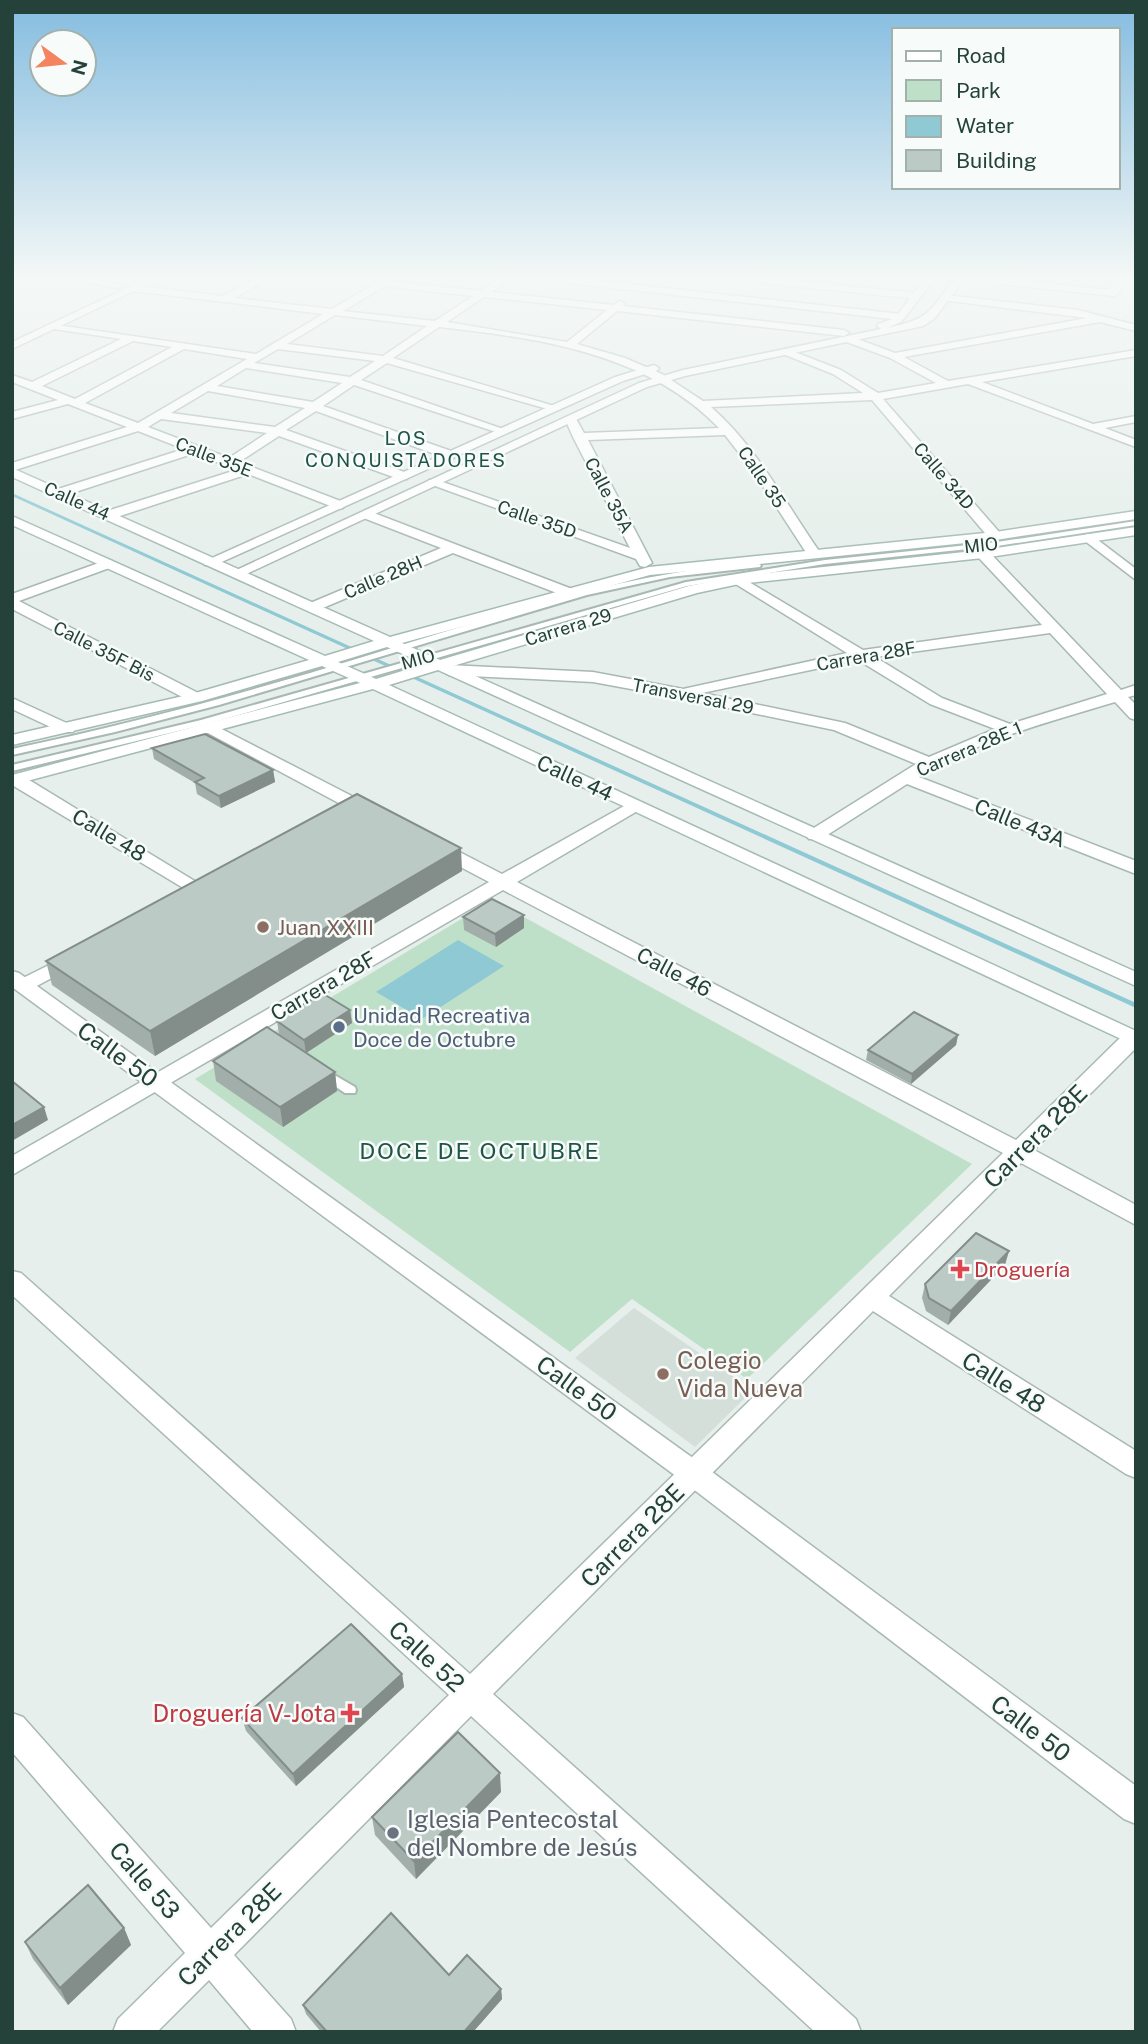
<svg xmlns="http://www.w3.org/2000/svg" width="1148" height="2044" font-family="'Public Sans',sans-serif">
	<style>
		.built { fill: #d4dfda }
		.green { fill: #bfe0c8 }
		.water { fill: #8ec9d4 }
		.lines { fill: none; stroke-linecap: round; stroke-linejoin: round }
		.service-casing { stroke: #a8b8b2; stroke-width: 4 }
		.minor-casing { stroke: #a8b8b2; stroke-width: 3 }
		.tertiary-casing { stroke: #a8b8b2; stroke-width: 3 }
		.secondary-casing { stroke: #a4bbb3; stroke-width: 3 }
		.service { fill: #fff; fill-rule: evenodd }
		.minor { fill: #fff; fill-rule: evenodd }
		.tertiary { fill: #fff; fill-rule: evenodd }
		.secondary { fill: #fff; fill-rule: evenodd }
		.wall { fill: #a1aea9 }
		.shaded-wall { fill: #838d89 }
		.building { fill: #bbcac4; stroke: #838d89; stroke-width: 2 }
		.education-dot { fill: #8d6e63; stroke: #f7fbf9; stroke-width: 2.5 }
		.service-dot { fill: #5c6f8a; stroke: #f7fbf9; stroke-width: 2.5 }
		.health-dot { fill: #e0444e; stroke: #f7fbf9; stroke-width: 2.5 }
		.worship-dot { fill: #6b7280; stroke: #f7fbf9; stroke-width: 2.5 }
		.labels { text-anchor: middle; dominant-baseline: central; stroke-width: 5; stroke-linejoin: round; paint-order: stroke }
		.far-street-label { font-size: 18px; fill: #24423a; stroke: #f7fbf9 }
		.far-neighbourhood-label { font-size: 19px; letter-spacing: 2px; fill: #1f5548; stroke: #f7fbf9 }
		.street-label { font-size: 21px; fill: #24423a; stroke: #f7fbf9 }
		.education-label { font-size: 21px; fill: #785e54; stroke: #f7fbf9; text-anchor: start }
		.service-label { font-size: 21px; fill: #4e5e75; stroke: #f7fbf9; text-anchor: start }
		.health-label { font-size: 21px; fill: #be3a42; stroke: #f7fbf9; text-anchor: start }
		.neighbourhood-label { font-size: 23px; letter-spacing: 2px; fill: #1f5548; stroke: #f7fbf9 }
		.near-street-label { font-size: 24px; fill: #24423a; stroke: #f7fbf9 }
		.near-education-label { font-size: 24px; fill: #785e54; stroke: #f7fbf9; text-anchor: start }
		.near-health-label { font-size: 24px; fill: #be3a42; stroke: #f7fbf9; text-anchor: end }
		.near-worship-label { font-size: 24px; fill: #5b616d; stroke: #f7fbf9; text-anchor: start }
	</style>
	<rect width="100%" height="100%" fill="#e6efeb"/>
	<path class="built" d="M634 1308 753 1390 695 1447 575 1358Z"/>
	<path class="green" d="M493 900 972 1164 747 1379 632 1299 570 1352 195 1079Z"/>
	<g class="water">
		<path d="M12 493 1136 1003V1008L12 496Z"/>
		<path d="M458 940 504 966 422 1019 376 992Z"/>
	</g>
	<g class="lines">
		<g class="service-casing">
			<g id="service">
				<path d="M1136 521V525L997 546 825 564 687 586 207 724 12 771V765L201 720 686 582 825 560 997 542Z"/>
				<path d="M757 563 761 565 760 567 670 577 587 595 219 705 115 732 12 755V749C132 724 249 692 366 656 496 616 621 573 757 563Z"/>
				<path d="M324 1069 355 1087 356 1090 355 1093H345L320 1076 318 1073Z"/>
			</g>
		</g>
		<g class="minor-casing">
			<g id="minor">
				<path d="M74 280H100L122 285 117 288Z"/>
				<path d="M254 280H266L235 298 332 309 381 280 481 291 497 280H508L492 292 613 305 620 301 625 304 623 306 844 330 849 333 844 336 617 311 577 344 625 358 662 374 703 401 863 393 833 374 783 354V350L787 349 841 370 878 393 936 383 890 358 844 341V337H852L895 353 1087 318 942 300 940 298 945 295 1078 310 1136 325V331L1100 322 904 357 948 381 1136 350V356L982 382 1093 424 1136 416V422L1105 428 1136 440V447L968 384 883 399 1000 533V539H990L872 400 711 407C756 446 786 504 821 554L819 557H809L753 471 725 435 588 440 652 563 645 567 640 566 636 559 427 483 429 480H437L630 548 573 437 565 419 567 417H575L584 433 719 428C647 353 538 338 439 327L393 358 561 408 551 410 387 363 361 380 509 431 499 433 354 385 323 406 454 452V458H446L316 411 286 430 407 473V479H399L279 436 239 462 343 502V508L338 509 248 474 114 518H104V512L236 470 195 453 63 496H55V490L184 449 138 431 12 471V463L127 427 68 404 12 419V412L58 400 12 382V375L32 382 121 339 54 329 50 328V324L256 354 323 314 134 291 129 288 134 285 223 296ZM385 286 473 296 435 321 343 311ZM484 297 607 310 567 342 447 322ZM335 315 427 326 383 356 287 344ZM133 341 172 347 75 399 42 386ZM184 349 247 359 138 423 85 403ZM278 349 375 361 350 377 254 363ZM246 368 342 383 313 402 217 386ZM208 391 305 408 275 427 171 413ZM161 419 267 433 229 458 148 427Z"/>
				<path d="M562 280H592L901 314 906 317 901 320 567 283Z"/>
				<path d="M756 280H788L917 293 922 296 917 299 761 283Z"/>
				<path d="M985 280H1017L1110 290 1112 280H1122L1119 293 1114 296 990 283Z"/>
				<path d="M366 510 572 589 574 592 572 595H562L453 553 318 610H308L306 607 308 604 441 548 361 517 360 514Z"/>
				<path d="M1090 534 1136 569V580L1085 541V535Z"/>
				<path d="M983 550 988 551 1121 690 1136 685V695L1128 697 1136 705V720L1130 718 1115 702C1049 722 978 740 919 777L1136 861V874L907 784 821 839H809L806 835 809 831 916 764 834 730 680 698 593 682 449 675 441 670 449 665 593 672 683 689 847 653 734 583 732 580 739 576 863 650 1042 625 978 557V551ZM1050 633 1107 694 1010 724 942 698 875 657ZM858 660 930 704 995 729 929 757 845 723 702 693Z"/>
				<path d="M107 560 112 561V567L19 601 202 695 204 698 202 701H190L12 609V594Z"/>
				<path d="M12 698 73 726 75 729 73 732H61L12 709Z"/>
				<path d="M212 724 375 808 378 812 375 816H363L206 732 204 729 206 726Z"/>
				<path d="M12 775H21L211 891 202 897 195 895 12 785Z"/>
				<path d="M633 801 642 806 639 810 517 882 1016 1140 1125 1033 1136 1032V1048L1034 1150 1136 1205V1225L1021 1163 889 1296 1136 1451V1478L1126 1474 873 1311 493 1694 856 2019 861 2032H815L471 1716 234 1955 291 2019 296 2032H253L209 1980 157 2032H113L118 2019 185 1953 12 1752V1713L23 1717 211 1928 449 1695 12 1295V1271L21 1273 470 1674 1003 1153 503 890 12 1175V1156L489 882 432 852 429 848 432 844H444L502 874Z"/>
				<path d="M73 953 80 955 83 959 80 963 31 989H17L14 985 17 981Z"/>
			</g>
		</g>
		<g class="tertiary-casing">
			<g id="tertiary">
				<path d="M144 280H157L12 349V342Z"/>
				<path d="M924 280H934L901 322 887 328C929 319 929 313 953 280H963L934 319 923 326 685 376 647 387 242 576 237 577 230 573 639 383 683 370 881 329 877 326 878 324 895 318Z"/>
				<path d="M654 365 659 368 658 370 623 381 215 565H205L203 562 615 377Z"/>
				<path d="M12 971 19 973 704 1466 1136 1786V1824L1124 1819 684 1482 12 987Z"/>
			</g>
		</g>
		<g class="secondary-casing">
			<path id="secondary" d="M12 468 390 637 649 567 995 532 1136 511V519L995 540 650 575 402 643 440 660 689 586 739 576 983 550 1136 527V535L983 558 739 584 697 593 453 666 1136 972V986L438 670 389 685 1136 1031V1046L373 689 12 785V775L360 683 322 666 202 701 12 745V735L192 694 309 660 12 525V516L325 656 374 641 12 477ZM387 647 425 664 376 679 338 662Z"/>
		</g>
		<use href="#service" class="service"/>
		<use href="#minor" class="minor"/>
		<use href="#tertiary" class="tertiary"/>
		<use href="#secondary" class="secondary"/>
	</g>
	<g class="wall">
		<path d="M152 748 273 770 275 782 221 808 197 794 195 783 154 759Z"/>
		<path d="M462 871 155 1056 52 985 46 961Z"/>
		<path d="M524 915V928L496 947 464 930 463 917Z"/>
		<path d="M350 1010 352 1023 306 1053 335 1072 337 1091 283 1127 216 1081 213 1061 304 1051 279 1034 277 1021Z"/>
		<path d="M958 1035 956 1045 911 1084 866 1060 868 1050Z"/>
		<path d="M1005 1265 948 1325 926 1311 922 1298 925 1284Z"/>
		<path d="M402 1674 404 1687 296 1786 246 1731 242 1718Z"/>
		<path d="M501 1792 416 1879 375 1835 372 1817Z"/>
		<path d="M124 1928 131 1945 68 2005 33 1959 25 1942Z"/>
		<path d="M501 1989 502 1999 473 2032H321L306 2014 303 2005Z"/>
	</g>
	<g class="shaded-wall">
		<path d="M273 770 275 782 221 808 219 796Z"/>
		<path d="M461 848 462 871 155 1056 150 1031Z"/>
		<path d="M524 915V928L496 947 495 934Z"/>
		<path d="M350 1010 352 1023 306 1053 304 1040Z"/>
		<path d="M958 1035 956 1045 911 1084 912 1074Z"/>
		<path d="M335 1072 337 1091 283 1127 280 1107Z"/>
		<path d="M44 1107 48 1120 12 1141V1125Z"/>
		<path d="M1009 1251 1005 1265 948 1325 951 1311Z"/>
		<path d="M402 1674 404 1687 296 1786 293 1774Z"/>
		<path d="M500 1773 501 1792 416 1879 414 1861Z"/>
		<path d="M124 1928 131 1945 68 2005 60 1988Z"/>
		<path d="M501 1989 502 1999 473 2032H464Z"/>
	</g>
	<g class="building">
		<path d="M205 734 273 770 219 796 195 782 204 778 152 748Z"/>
		<path d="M357 794 461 848 150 1031 46 961Z"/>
		<path d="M492 899 524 915 495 934 463 917Z"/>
		<path d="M322 993 350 1010 304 1040 277 1021Z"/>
		<path d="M914 1012 958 1035 912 1074 868 1050Z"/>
		<path d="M267 1027 335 1072 280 1107 213 1061Z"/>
		<path d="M12 1081 44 1107 12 1125Z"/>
		<path d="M976 1233 1009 1251 951 1311 929 1298 925 1284Z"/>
		<path d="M351 1624 402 1674 293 1774 242 1718Z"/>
		<path d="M458 1732 500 1773 414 1861 372 1817Z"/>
		<path d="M88 1885 124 1928 60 1988 25 1942Z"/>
		<path d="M391 1913 449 1975 467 1955 501 1989 464 2032H327L303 2005Z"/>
	</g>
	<linearGradient id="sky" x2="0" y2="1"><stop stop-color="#84bce0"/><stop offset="0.49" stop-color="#f4f8f6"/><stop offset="1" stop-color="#f4f8f6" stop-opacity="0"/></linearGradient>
	<rect width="1148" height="566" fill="url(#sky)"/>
	<g class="education-dot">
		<circle cx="263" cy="927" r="7"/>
		<circle cx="663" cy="1374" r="7"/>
	</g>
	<circle class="service-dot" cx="339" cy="1027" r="7"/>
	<g class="health-dot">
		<path d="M956.5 1258.5h7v7h7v7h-7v7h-7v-7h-7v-7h7z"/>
		<path d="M346.5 1702.5h7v7h7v7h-7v7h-7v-7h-7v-7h7z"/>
	</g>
	<circle class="worship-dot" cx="393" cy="1833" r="7"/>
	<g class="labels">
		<g class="far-street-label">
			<text transform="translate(214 457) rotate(21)">Calle 35E</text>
			<text transform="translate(944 476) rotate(49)">Calle 34D</text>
			<text transform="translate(762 477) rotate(56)">Calle 35</text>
			<text transform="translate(609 495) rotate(62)">Calle 35A</text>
			<text transform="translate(77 501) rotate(24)">Calle 44</text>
			<text transform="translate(537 519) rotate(19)">Calle 35D</text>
			<text transform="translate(981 545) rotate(-6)">MIO</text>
			<text transform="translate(383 577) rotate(-23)">Calle 28H</text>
			<text transform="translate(568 627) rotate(-17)">Carrera 29</text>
			<text transform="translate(104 651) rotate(27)">Calle 35F Bis</text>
			<text transform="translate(866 656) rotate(-10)">Carrera 28F</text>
			<text transform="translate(418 659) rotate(-16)">MIO</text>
			<text transform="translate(693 696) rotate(11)">Transversal 29</text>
			<text transform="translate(969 749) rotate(-23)">Carrera 28E 1</text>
		</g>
		<g class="far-neighbourhood-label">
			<text x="406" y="438">LOS<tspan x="406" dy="22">CONQUISTADORES</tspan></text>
		</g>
		<g class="street-label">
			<text transform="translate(575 778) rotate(25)">Calle 44</text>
			<text transform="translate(1020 823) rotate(22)">Calle 43A</text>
			<text transform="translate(109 835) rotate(31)">Calle 48</text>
			<text transform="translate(674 972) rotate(28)">Calle 46</text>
			<text transform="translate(323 986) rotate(-30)">Carrera 28F</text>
		</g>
		<g class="education-label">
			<text x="277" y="927">Juan XXIII</text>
		</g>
		<g class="service-label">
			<text x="353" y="1015">Unidad Recreativa<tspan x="353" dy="24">Doce de Octubre</tspan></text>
		</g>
		<g class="health-label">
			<text x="974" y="1269">Droguería</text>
		</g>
		<g class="neighbourhood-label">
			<text x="480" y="1150">DOCE DE OCTUBRE</text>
		</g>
		<g class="near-street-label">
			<text transform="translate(118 1054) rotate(36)">Calle 50</text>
			<text transform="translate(1035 1136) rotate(-45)">Carrera 28E</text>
			<text transform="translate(1004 1382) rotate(32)">Calle 48</text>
			<text transform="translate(577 1388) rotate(36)">Calle 50</text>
			<text transform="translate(632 1535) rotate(-45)">Carrera 28E</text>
			<text transform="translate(427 1656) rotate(42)">Calle 52</text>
			<text transform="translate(1031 1728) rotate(37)">Calle 50</text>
			<text transform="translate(145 1880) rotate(49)">Calle 53</text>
			<text transform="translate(229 1934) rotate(-45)">Carrera 28E</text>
		</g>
		<g class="near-education-label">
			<text x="677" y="1360">Colegio<tspan x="677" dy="28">Vida Nueva</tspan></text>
		</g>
		<g class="near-health-label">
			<text x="336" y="1713">Droguería V-Jota</text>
		</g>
		<g class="near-worship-label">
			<text x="407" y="1819">Iglesia Pentecostal<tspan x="407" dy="28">del Nombre de Jesús</tspan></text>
		</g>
	</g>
	<rect width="1148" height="2044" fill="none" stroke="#24423a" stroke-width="28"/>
	<rect x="892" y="28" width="228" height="161" fill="#f7fbf9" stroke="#a3b1ad" stroke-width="2"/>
	<rect x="906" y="51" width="35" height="10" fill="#ffffff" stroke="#a3b1ad" stroke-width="2"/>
	<text x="956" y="63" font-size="21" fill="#24423a">Road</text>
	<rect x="906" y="80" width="35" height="21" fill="#bfe0c8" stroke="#a3b1ad" stroke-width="2"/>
	<text x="956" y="98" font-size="21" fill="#24423a">Park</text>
	<rect x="906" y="116" width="35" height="21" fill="#8ec9d4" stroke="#a3b1ad" stroke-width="2"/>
	<text x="956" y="133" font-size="21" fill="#24423a">Water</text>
	<rect x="906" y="150" width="35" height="21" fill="#bbcac4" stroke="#a3b1ad" stroke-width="2"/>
	<text x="956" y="168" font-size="21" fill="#24423a">Building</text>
	<g transform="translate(63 63) rotate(105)"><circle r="33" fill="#f7fbf9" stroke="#a3b1ad" stroke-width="2"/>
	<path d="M0-5L12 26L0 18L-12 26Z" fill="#f4845f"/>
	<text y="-10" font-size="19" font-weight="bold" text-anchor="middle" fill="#24423a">N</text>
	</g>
</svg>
